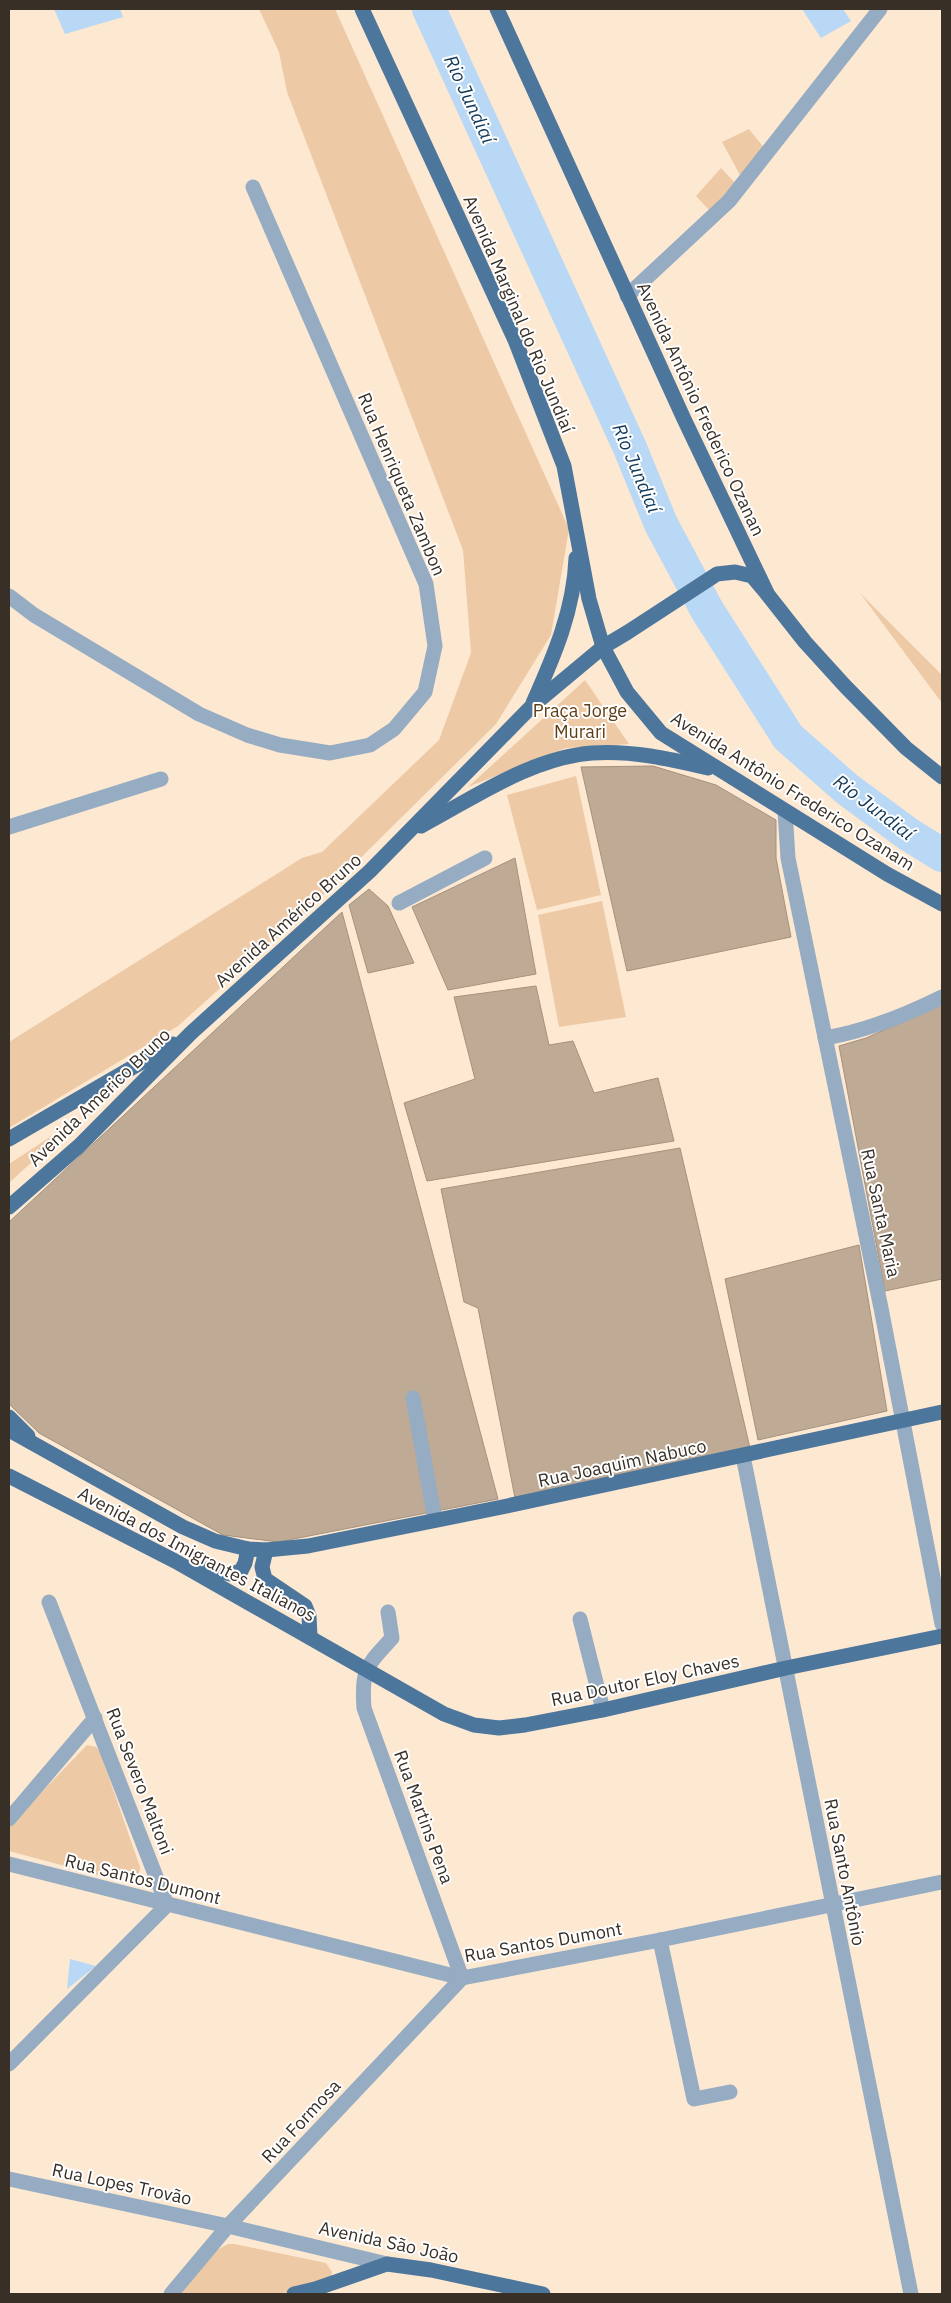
<svg xmlns="http://www.w3.org/2000/svg" width="951" height="2303" font-family="'IBM Plex Sans',sans-serif">
	<style>
		.green { fill: #edcaa5 }
		.water { fill: #b8d8f5 }
		.lines { fill: none; stroke-linecap: round; stroke-linejoin: round }
		.river { stroke: #b8d8f5; stroke-width: 34 }
		.building { fill: #beaa95; stroke: #a5927d }
		.minor { stroke: #96acc2; stroke-width: 15 }
		.major { stroke: #4d769c; stroke-width: 15 }
		.labels { text-anchor: middle; dominant-baseline: central; stroke-width: 4; stroke-linejoin: round; paint-order: stroke }
		.street-label { font-size: 18px; fill: #383027; stroke: #fff }
		.park-label { font-size: 18px; fill: #5d3d14; stroke: #fff }
		.water-label { font-size: 19px; font-style: italic; fill: #123959; stroke: #fff }
	</style>
	<rect width="100%" height="100%" fill="#fde8d2"/>
	<g class="green">
		<path d="M259 9H335L569 529 551 635 496 724 315 903 178 1026 9 1128V1042L302 858 322 852 439 740 471 653 463 550 287 92 279 52Z"/>
		<path d="M749 129 765 149 740 175 722 142Z"/>
		<path d="M721 168 737 185 711 212 696 196Z"/>
		<path d="M860 593 942 675V703Z"/>
		<path d="M585 680 629 744 566 748 468 787Z"/>
		<path d="M576 776 601 895 537 910 507 795Z"/>
		<path d="M602 901 626 1017 559 1027 538 915Z"/>
		<path d="M82 1116 9 1183V1164Z"/>
		<path d="M87 1745 96 1747 100 1752 140 1867C140 1876 136 1881 128 1883L9 1851V1826Z"/>
		<path d="M228 2244H235L326 2263 332 2272 331 2281 279 2294H179L215 2251Z"/>
	</g>
	<g class="water">
		<path d="M54 9H120L123 17 65 34Z"/>
		<path d="M802 9H843L851 21 821 38Z"/>
		<path d="M70 1959 96 1966 67 1989Z"/>
	</g>
	<g class="lines">
		<path class="river" d="M429 9 630 448 661 524 707 610 788 737 847 789 908 834 942 855"/>
	</g>
	<g class="building">
		<path d="M653 766 716 785 776 820V858L791 937 627 971 581 767Z"/>
		<path d="M515 858 536 974 448 990 412 907Z"/>
		<path d="M369 889 388 906 414 963 368 973 349 905Z"/>
		<path d="M342 912 498 1499 278 1542 223 1535 39 1433 9 1404V1222Z"/>
		<path d="M536 986 549 1045 573 1041 594 1093 658 1078 674 1141 427 1181 404 1103 475 1079 454 997Z"/>
		<path d="M942 1004V1279L885 1291 839 1046 866 1038Z"/>
		<path d="M680 1148 750 1448 515 1498 478 1308 464 1302 441 1189Z"/>
		<path d="M859 1245 887 1411 758 1440 725 1279Z"/>
	</g>
	<g class="lines">
		<g class="minor">
			<path d="M627 296 729 201 880 9"/>
			<path d="M9 596 34 615 199 714 247 735 280 745 330 753 370 745 394 729 425 692 435 646 426 584 253 187"/>
			<path d="M785 811 788 858 881 1308 942 1624"/>
			<path d="M9 827 161 779"/>
			<path d="M399 903 485 858"/>
			<path d="M825 1038C865 1031 906 1015 942 997"/>
			<path d="M413 1398 435 1520"/>
			<path d="M743 1456 911 2294"/>
			<path d="M388 1612 392 1638C367 1666 361 1668 364 1708L462 1978"/>
			<path d="M580 1619 603 1710"/>
			<path d="M9 1819 95 1718"/>
			<path d="M9 1864 462 1978 660 1940 942 1882"/>
			<path d="M660 1940 694 2099 730 2092"/>
			<path d="M9 2064 167 1905 49 1602"/>
			<path d="M9 2179 228 2226 387 2264"/>
			<path d="M171 2294 228 2226 462 1978"/>
		</g>
		<g class="major">
			<path d="M362 9 515 340 564 466 589 599 603 647 627 692 661 733 887 874 942 904"/>
			<path d="M497 9 684 419 768 595 805 642 845 686 906 748 942 777"/>
			<path d="M533 703C554 656 574 610 576 558"/>
			<path d="M421 826C474 798 530 758 592 753 631 750 670 759 708 768"/>
			<path d="M9 1139 173 1044"/>
			<path d="M9 1207 79 1146 191 1033 370 871 531 707 603 647 628 632 717 574 735 572 752 576 768 595"/>
			<path d="M9 1417 28 1436"/>
			<path d="M9 1430 183 1527 215 1541 248 1549 266 1550 308 1546 507 1506 942 1412"/>
			<path d="M9 1476 175 1561 444 1714 474 1725 499 1728 525 1725 603 1710 786 1668 942 1636"/>
			<path d="M266 1550 262 1567 265 1579 305 1606 309 1616 310 1636"/>
			<path d="M193 1566 230 1574 241 1571 245 1563 248 1549"/>
			<path d="M294 2294 315 2289 387 2264 431 2270 543 2294"/>
		</g>
	</g>
	<g class="labels">
		<g class="street-label">
			<text transform="translate(519 314) rotate(67)">Avenida Marginal do Rio Jundiaí</text>
			<text transform="translate(701 409) rotate(65)">Avenida Antônio Frederico Ozanan</text>
			<text transform="translate(402 484) rotate(67)">Rua Henriqueta Zambon</text>
			<text transform="translate(793 791) rotate(32)">Avenida Antônio Frederico Ozanam</text>
			<text transform="translate(288 920) rotate(-42)">Avenida Américo Bruno</text>
			<text transform="translate(99 1097) rotate(-44)">Avenida Americo Bruno</text>
			<text transform="translate(881 1213) rotate(78)">Rua Santa Maria</text>
			<text transform="translate(622 1463) rotate(-12)">Rua Joaquim Nabuco</text>
			<text transform="translate(197 1554) rotate(28)">Avenida dos Imigrantes Italianos</text>
			<text transform="translate(645 1680) rotate(-12)">Rua Doutor Eloy Chaves</text>
			<text transform="translate(140 1781) rotate(69)">Rua Severo Maltoni</text>
			<text transform="translate(424 1817) rotate(70)">Rua Martins Pena</text>
			<text transform="translate(845 1872) rotate(79)">Rua Santo Antônio</text>
			<text transform="translate(143 1879) rotate(14)">Rua Santos Dumont</text>
			<text transform="translate(543 1942) rotate(-10)">Rua Santos Dumont</text>
			<text transform="translate(301 2121) rotate(-47)">Rua Formosa</text>
			<text transform="translate(122 2184) rotate(12)">Rua Lopes Trovão</text>
			<text transform="translate(389 2242) rotate(12)">Avenida São João</text>
		</g>
		<g class="park-label">
			<text x="580" y="710">Praça Jorge<tspan x="580" dy="21">Murari</tspan></text>
		</g>
		<g class="water-label">
			<text transform="translate(470 99) rotate(65)">Rio Jundiaí</text>
			<text transform="translate(637 468) rotate(67)">Rio Jundiaí</text>
			<text transform="translate(874 807) rotate(37)">Rio Jundiaí</text>
		</g>
	</g>
	<rect width="951" height="2303" fill="none" stroke="#383027" stroke-width="20"/>
</svg>
